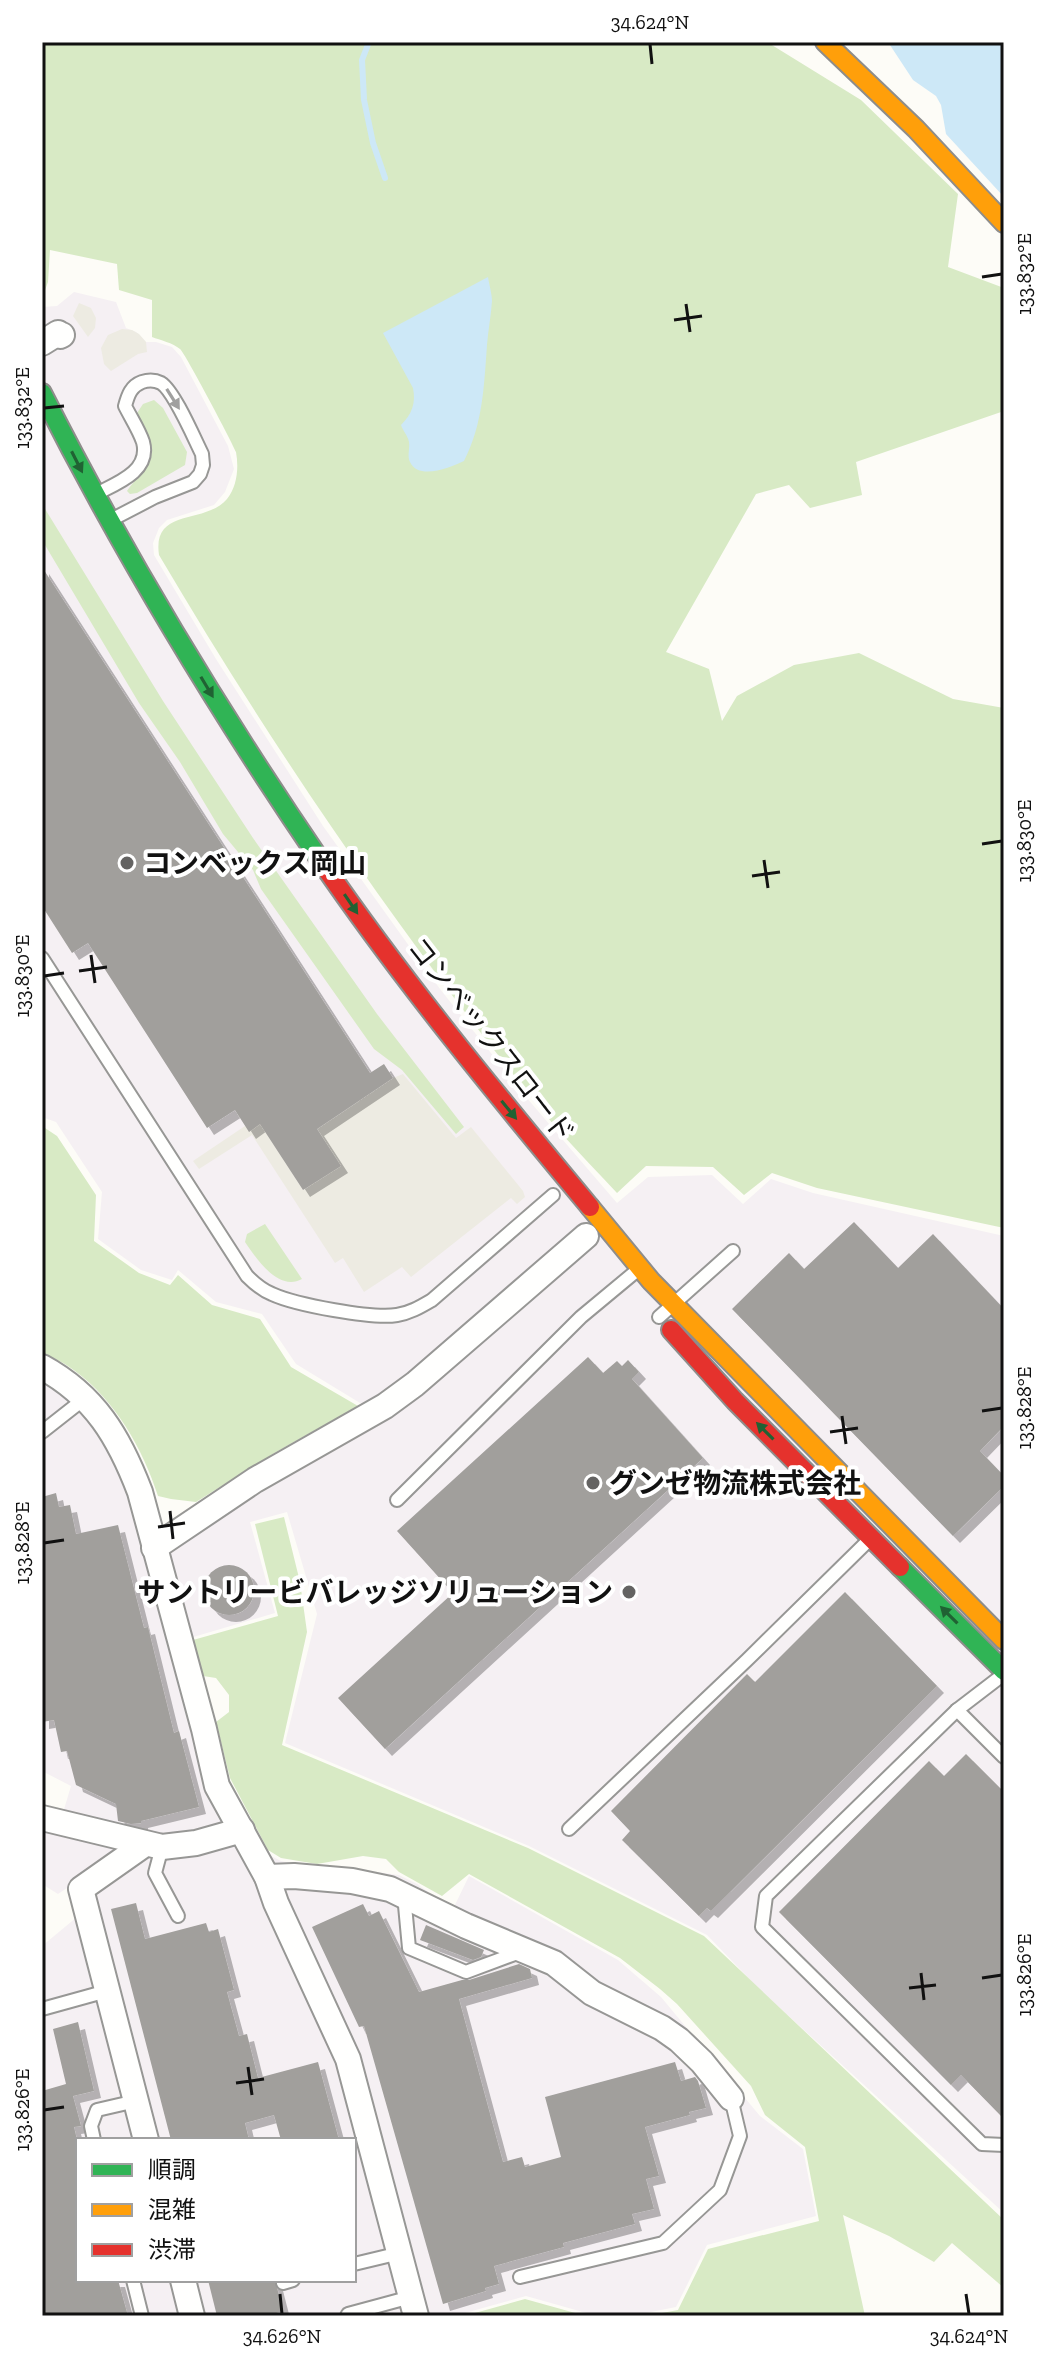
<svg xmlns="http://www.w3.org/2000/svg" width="1046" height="2358" font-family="'Zilla Slab','Noto Sans JP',serif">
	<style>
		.industrial { fill: #f5f0f3; fill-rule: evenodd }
		.forest { fill: #d8eac5 }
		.plaza { fill: #edebe2 }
		.water { fill: #cde8f7 }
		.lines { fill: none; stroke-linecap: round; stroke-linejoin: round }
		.stream { stroke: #cde8f7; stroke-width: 6 }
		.building { fill: #a19f9c; filter: url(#shadow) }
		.lane-casing { stroke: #979795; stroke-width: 16 }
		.street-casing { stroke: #979795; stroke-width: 28 }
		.fast-casing { stroke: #8e8d8b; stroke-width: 22 }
		.slow-casing { stroke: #8e8d8b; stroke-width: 22 }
		.jam-casing { stroke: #8e8d8b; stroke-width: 22 }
		.lane { stroke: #fffffe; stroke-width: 12 }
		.street { stroke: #fffffe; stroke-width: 24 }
		.fast { stroke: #30b455; stroke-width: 18 }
		.slow { stroke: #ff9f0a; stroke-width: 18 }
		.jam { stroke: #e5322d; stroke-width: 18 }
		.oneway { fill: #a0a09f }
		.oneway2 { fill: #206233 }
		.ticks { fill: none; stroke: #111; stroke-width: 3 }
		.poi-dot { fill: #646362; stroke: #fff; stroke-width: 3 }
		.labels { text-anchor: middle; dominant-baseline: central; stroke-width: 8; stroke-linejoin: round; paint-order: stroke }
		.poi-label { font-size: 28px; font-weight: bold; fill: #111; stroke: #fff; text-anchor: start }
		.street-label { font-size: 28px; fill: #111; stroke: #fff }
		.neatline { fill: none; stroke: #111; stroke-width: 3 }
		.ticks-label { font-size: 20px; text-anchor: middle; fill: #111 }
	</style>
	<defs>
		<filter id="shadow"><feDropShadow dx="7" dy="7" stdDeviation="0" flood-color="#0004"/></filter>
	</defs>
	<rect width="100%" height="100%" fill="#fdfcf7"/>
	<path class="industrial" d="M74 292 116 302 126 328 136 332 146 342H156L172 347 181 357 228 446 234 469 225 492 214 505 167 520 159 528 153 543 154 555 216 659 323 826 440 989 526 1097 617 1203 648 1177 712 1175 743 1204 771 1179 813 1193 1004 1236V2213L758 1988 707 1935 529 1846 285 1743 317 1614 287 1512 250 1522 275 1613 190 1638 224 1757 228 1779 265 1853 281 1861 330 1870 369 1871 399 1875 417 1884 453 1909 469 1876 618 1960 661 1997 760 2116 803 2149 816 2216 707 2245 676 2307 631 2316H597L526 2296 454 2316H42V1946L77 1917 70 1886 58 1894 42 1884V1811L62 1816 71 1786 42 1771V1356L92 1390 119 1421 126 1436 136 1450 152 1486 159 1524 162 1526 365 1406 296 1364 262 1314 216 1302 178 1270 172 1280 141 1270 98 1239 102 1192 56 1122 42 1117V307L57 306ZM78 2140H354V2280H78Z"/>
	<g class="forest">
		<path d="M42 42H767L861 100 958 194 948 267 1004 288V411L856 462 862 495 810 508 789 485 756 494 666 652 709 669 722 721 737 696 794 665 859 653 953 699 1004 708V1228L817 1188 772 1173 744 1195 713 1167 646 1166 617 1193C593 1167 567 1141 544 1113 401 936 274 750 159 555 152 507 205 525 227 499 237 487 239 468 236 452 233 444 185 353 180 349 173 343 160 340 152 337V300L119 290 117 264 50 250 48 282 42 298Z"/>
		<path d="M154 400 163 408 187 452 185 465 137 493 130 494 127 491C139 473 160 462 148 435 144 427 138 422 137 413L143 404Z"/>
		<path d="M42 504 163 701 253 838 377 1014 464 1127 456 1134 402 1070 374 1049 261 889 253 870 223 834 180 762 139 703 42 540Z"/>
		<path d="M42 1126 57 1136 96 1195 94 1241 139 1273 170 1285 178 1275 212 1305 260 1319 291 1367 358 1406 276 1452 196 1502 171 1499 158 1496C143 1449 115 1400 75 1371 65 1363 53 1358 42 1352Z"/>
		<path d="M265 1224 302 1279C278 1292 256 1258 245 1242L247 1234Z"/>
		<path d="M284 1517 300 1582 307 1632 282 1745 528 1848 704 1936 1004 2220V2288L952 2243 934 2262 889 2236 843 2215 865 2316H646L678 2310 708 2249 819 2221 805 2147 765 2115 751 2086 677 2004 660 1989 620 1958 469 1874 442 1896 399 1872 386 1859 363 1856 317 1864 281 1858 268 1850 230 1778 216 1722 229 1712V1695L216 1678 203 1676 193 1640 278 1616 255 1524Z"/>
		<path d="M525 2299 586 2316H464Z"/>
	</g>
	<g class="plaza">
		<path d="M79 303 91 308 96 318 95 328 88 337 73 316Z"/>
		<path d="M122 329 132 330 139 334 146 342 147 352 138 354 111 371 104 364 101 348 108 335Z"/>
		<path d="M403 1074 456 1138 471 1127 523 1191 525 1197 517 1204 511 1198 411 1277 402 1267 364 1292 343 1258 335 1263 252 1135 199 1169 193 1161 245 1126 249 1131 269 1118 265 1131 303 1190 340 1166 317 1129 393 1078Z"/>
	</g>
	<g class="water">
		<path d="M888 42H1004V197L946 134 941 105 936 96 913 80Z"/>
		<path d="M488 277C489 284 492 294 492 301 491 316 488 331 487 345 484 386 483 424 464 461 451 467 419 481 410 462 407 456 410 449 409 442 408 436 403 431 401 425 412 414 416 403 413 388L383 333Z"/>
	</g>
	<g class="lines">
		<path class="stream" d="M369 42 362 60 364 100 373 143 385 178"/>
	</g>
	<g class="building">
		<path d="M42 567 370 1073 384 1064 393 1078 317 1129 341 1166 303 1190 260 1124 249 1132 235 1110 207 1128 88 943 72 953 42 906Z"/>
		<path d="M854 1222 898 1268 933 1234 1004 1309V1426L980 1451 1004 1476V1486L953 1536 732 1309 789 1253 804 1269Z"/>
		<path d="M588 1357 603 1373 617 1361 622 1366 628 1360 639 1372 632 1379 703 1458 385 1749 338 1698 453 1593 397 1531Z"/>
		<path d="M56 1493 59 1507 70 1505 76 1534 118 1525 144 1628 148 1627 174 1733 179 1731 199 1807 141 1821V1823L131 1824 118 1821 116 1804 76 1785 67 1751 61 1752 54 1720 42 1722V1497Z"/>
		<circle cx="229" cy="1590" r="25"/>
		<path d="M845 1592 937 1686 711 1911 707 1908 699 1916 622 1840 630 1831 611 1811 747 1674 755 1682Z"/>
		<path d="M966 1754 1004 1792V2119L961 2075 951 2085 779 1912 929 1761 944 1776Z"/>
		<path d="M136 1903 145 1939 206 1923 209 1932 218 1929 234 1990 227 1992 239 2036 247 2034 258 2078 318 2062 339 2140H281L274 2115 245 2123 249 2140H171L111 1909Z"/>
		<path d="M363 1904 369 1916 379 1911 419 1992 462 1980H469L519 1964 530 1969 532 1978 459 1999 503 2162 522 2157 525 2167 561 2157 545 2097 675 2062 681 2081 695 2077 698 2081 706 2108 689 2112 690 2115 645 2127 659 2176 646 2179 654 2209 632 2214 635 2224 563 2243 564 2247 494 2266 499 2284 485 2288 486 2291 443 2304 364 2026 359 2027 312 1927Z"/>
		<path d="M426 1925 484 1950 481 1957 473 1960 420 1940Z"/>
		<path d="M78 2022 94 2091 73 2096 81 2126 74 2127 78 2144V2280H118L128 2316H42V2091L66 2084 53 2029Z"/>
		<path d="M208 2280H275L283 2311 266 2316H217Z"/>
	</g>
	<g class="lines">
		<g class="lane-casing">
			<g id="lane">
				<path d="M94 495C115 484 151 472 143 442 139 430 131 418 125 406 128 395 131 386 142 382 148 380 155 380 161 383 174 391 194 438 202 454L203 465 200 474 193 482 155 497 109 521"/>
				<path d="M42 958 247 1276C255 1284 262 1290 272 1294 296 1305 372 1319 397 1315 410 1313 420 1307 432 1300L553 1195"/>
				<path d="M659 1317 733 1251"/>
				<path d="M42 1432 84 1399"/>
				<path d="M397 1500 581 1317 640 1268"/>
				<path d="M1004 1674 957 1710 766 1896 762 1927 982 2144 1004 2145"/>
				<path d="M957 1710 1004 1757"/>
				<path d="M569 1829 747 1660 869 1540"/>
				<path d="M162 1847 155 1873 178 1916"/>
				<path d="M404 1895 409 1948 466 1972 520 1952"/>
				<path d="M42 2009 107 1991"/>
				<path d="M94 2140 91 2126 97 2110 136 2101"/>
				<path d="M354 2264 400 2253"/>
				<path d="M520 2277 663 2243 720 2190 740 2136 731 2098"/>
				<path d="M133 2280 142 2316"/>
				<path d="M283 2283 293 2280"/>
				<path d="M347 2316 348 2314 411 2297"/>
			</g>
		</g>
		<g class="street-casing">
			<g id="street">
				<path d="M42 343 58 333 60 336 62 335"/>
				<path d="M42 1367C95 1396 119 1437 140 1492L204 1729 217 1786 267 1877 276 1903 348 2059 416 2316"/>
				<path d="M154 1548 255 1480 385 1406 415 1384 586 1236"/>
				<path d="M42 1818 162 1847 196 1843 242 1830"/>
				<path d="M145 1844 81 1889 146 2140"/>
				<path d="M267 1877 294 1876 352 1881 390 1889 466 1926 554 1963 592 1993 662 2028 679 2040 702 2062 731 2098"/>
				<path d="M183 2280 192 2316"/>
			</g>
		</g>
		<g class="fast-casing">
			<g id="fast">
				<path d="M42 393C124 555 218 710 320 860"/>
				<path d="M900 1567 1004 1671"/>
			</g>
		</g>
		<g class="slow-casing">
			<g id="slow">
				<path d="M825 42 916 129 1004 223"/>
				<path d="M590 1207 651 1281 1004 1640"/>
			</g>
		</g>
		<g class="jam-casing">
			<g id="jam">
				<path d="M320 860C403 981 496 1094 590 1207"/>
				<path d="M671 1330 735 1401 900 1567"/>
			</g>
		</g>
		<use href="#lane" class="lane"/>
		<use href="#street" class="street"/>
		<use href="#fast" class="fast"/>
		<use href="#slow" class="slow"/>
		<use href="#jam" class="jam"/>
	</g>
	<defs><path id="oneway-solid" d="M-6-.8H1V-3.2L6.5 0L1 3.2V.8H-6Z" transform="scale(2)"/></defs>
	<use class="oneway" href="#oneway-solid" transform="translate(173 399) rotate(58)"/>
	<g class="oneway2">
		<use href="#oneway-solid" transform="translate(77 462) rotate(63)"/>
		<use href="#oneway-solid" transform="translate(207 687) rotate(59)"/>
		<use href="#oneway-solid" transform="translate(351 904) rotate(56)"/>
		<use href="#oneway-solid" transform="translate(509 1110) rotate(51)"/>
		<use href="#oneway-solid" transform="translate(765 1431) rotate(-135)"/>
		<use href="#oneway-solid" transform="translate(949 1615) rotate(-135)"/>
	</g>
	<path class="ticks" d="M650 44 652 64M982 277 1002 274M686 304 690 332M674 320 702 316M44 408 64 406M982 844 1002 841M764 860 768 888M752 876 780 872M91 955 95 983M79 971 107 967M44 976 64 973M982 1411 1002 1408M842 1416 846 1444M830 1432 858 1428M170 1511 173 1539M158 1527 185 1523M44 1543 64 1540M921 1973 924 2000M982 1978 1002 1975M909 1988 936 1985M248 2067 252 2095M236 2083 264 2079M44 2110 64 2107M280 2294 282 2314M966 2294 969 2314"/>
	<g class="poi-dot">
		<circle cx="127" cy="863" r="8"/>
		<circle cx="593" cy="1483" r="8"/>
		<circle cx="629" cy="1592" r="8"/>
	</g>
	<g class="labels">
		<g class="poi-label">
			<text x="143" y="863">コンベックス岡山</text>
			<text x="609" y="1483">グンゼ物流株式会社</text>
			<text x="613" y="1592" text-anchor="end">サントリービバレッジソリューション</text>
		</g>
		<g class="street-label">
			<text transform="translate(491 1040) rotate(52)">コンベックスロード</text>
		</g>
	</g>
	<rect width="1046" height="2358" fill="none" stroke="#ffffff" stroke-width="88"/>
	<rect x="76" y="2138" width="280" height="144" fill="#ffffff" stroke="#a0a0a0" stroke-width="2"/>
	<rect x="92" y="2164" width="40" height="12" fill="#30b455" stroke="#a0a0a0" stroke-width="2"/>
	<text x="148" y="2178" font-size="24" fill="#111111">順調</text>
	<rect x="92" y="2204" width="40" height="12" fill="#ff9f0a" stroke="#a0a0a0" stroke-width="2"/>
	<text x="148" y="2218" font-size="24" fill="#111111">混雑</text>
	<rect x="92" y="2244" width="40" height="12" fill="#e5322d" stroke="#a0a0a0" stroke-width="2"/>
	<text x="148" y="2258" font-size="24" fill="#111111">渋滞</text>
	<rect x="44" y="44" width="958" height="2270" class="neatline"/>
	<g class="ticks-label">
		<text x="650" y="29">34.624°N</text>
		<text transform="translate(1024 274) rotate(-90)" y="7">133.832°E</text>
		<text transform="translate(22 408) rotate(-90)" y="7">133.832°E</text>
		<text transform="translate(1024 841) rotate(-90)" y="7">133.830°E</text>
		<text transform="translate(22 976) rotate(-90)" y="7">133.830°E</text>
		<text transform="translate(1024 1408) rotate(-90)" y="7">133.828°E</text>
		<text transform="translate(22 1543) rotate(-90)" y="7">133.828°E</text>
		<text transform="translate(1024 1975) rotate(-90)" y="7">133.826°E</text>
		<text transform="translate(22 2110) rotate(-90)" y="7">133.826°E</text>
		<text x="282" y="2343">34.626°N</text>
		<text x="969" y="2343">34.624°N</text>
	</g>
</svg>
